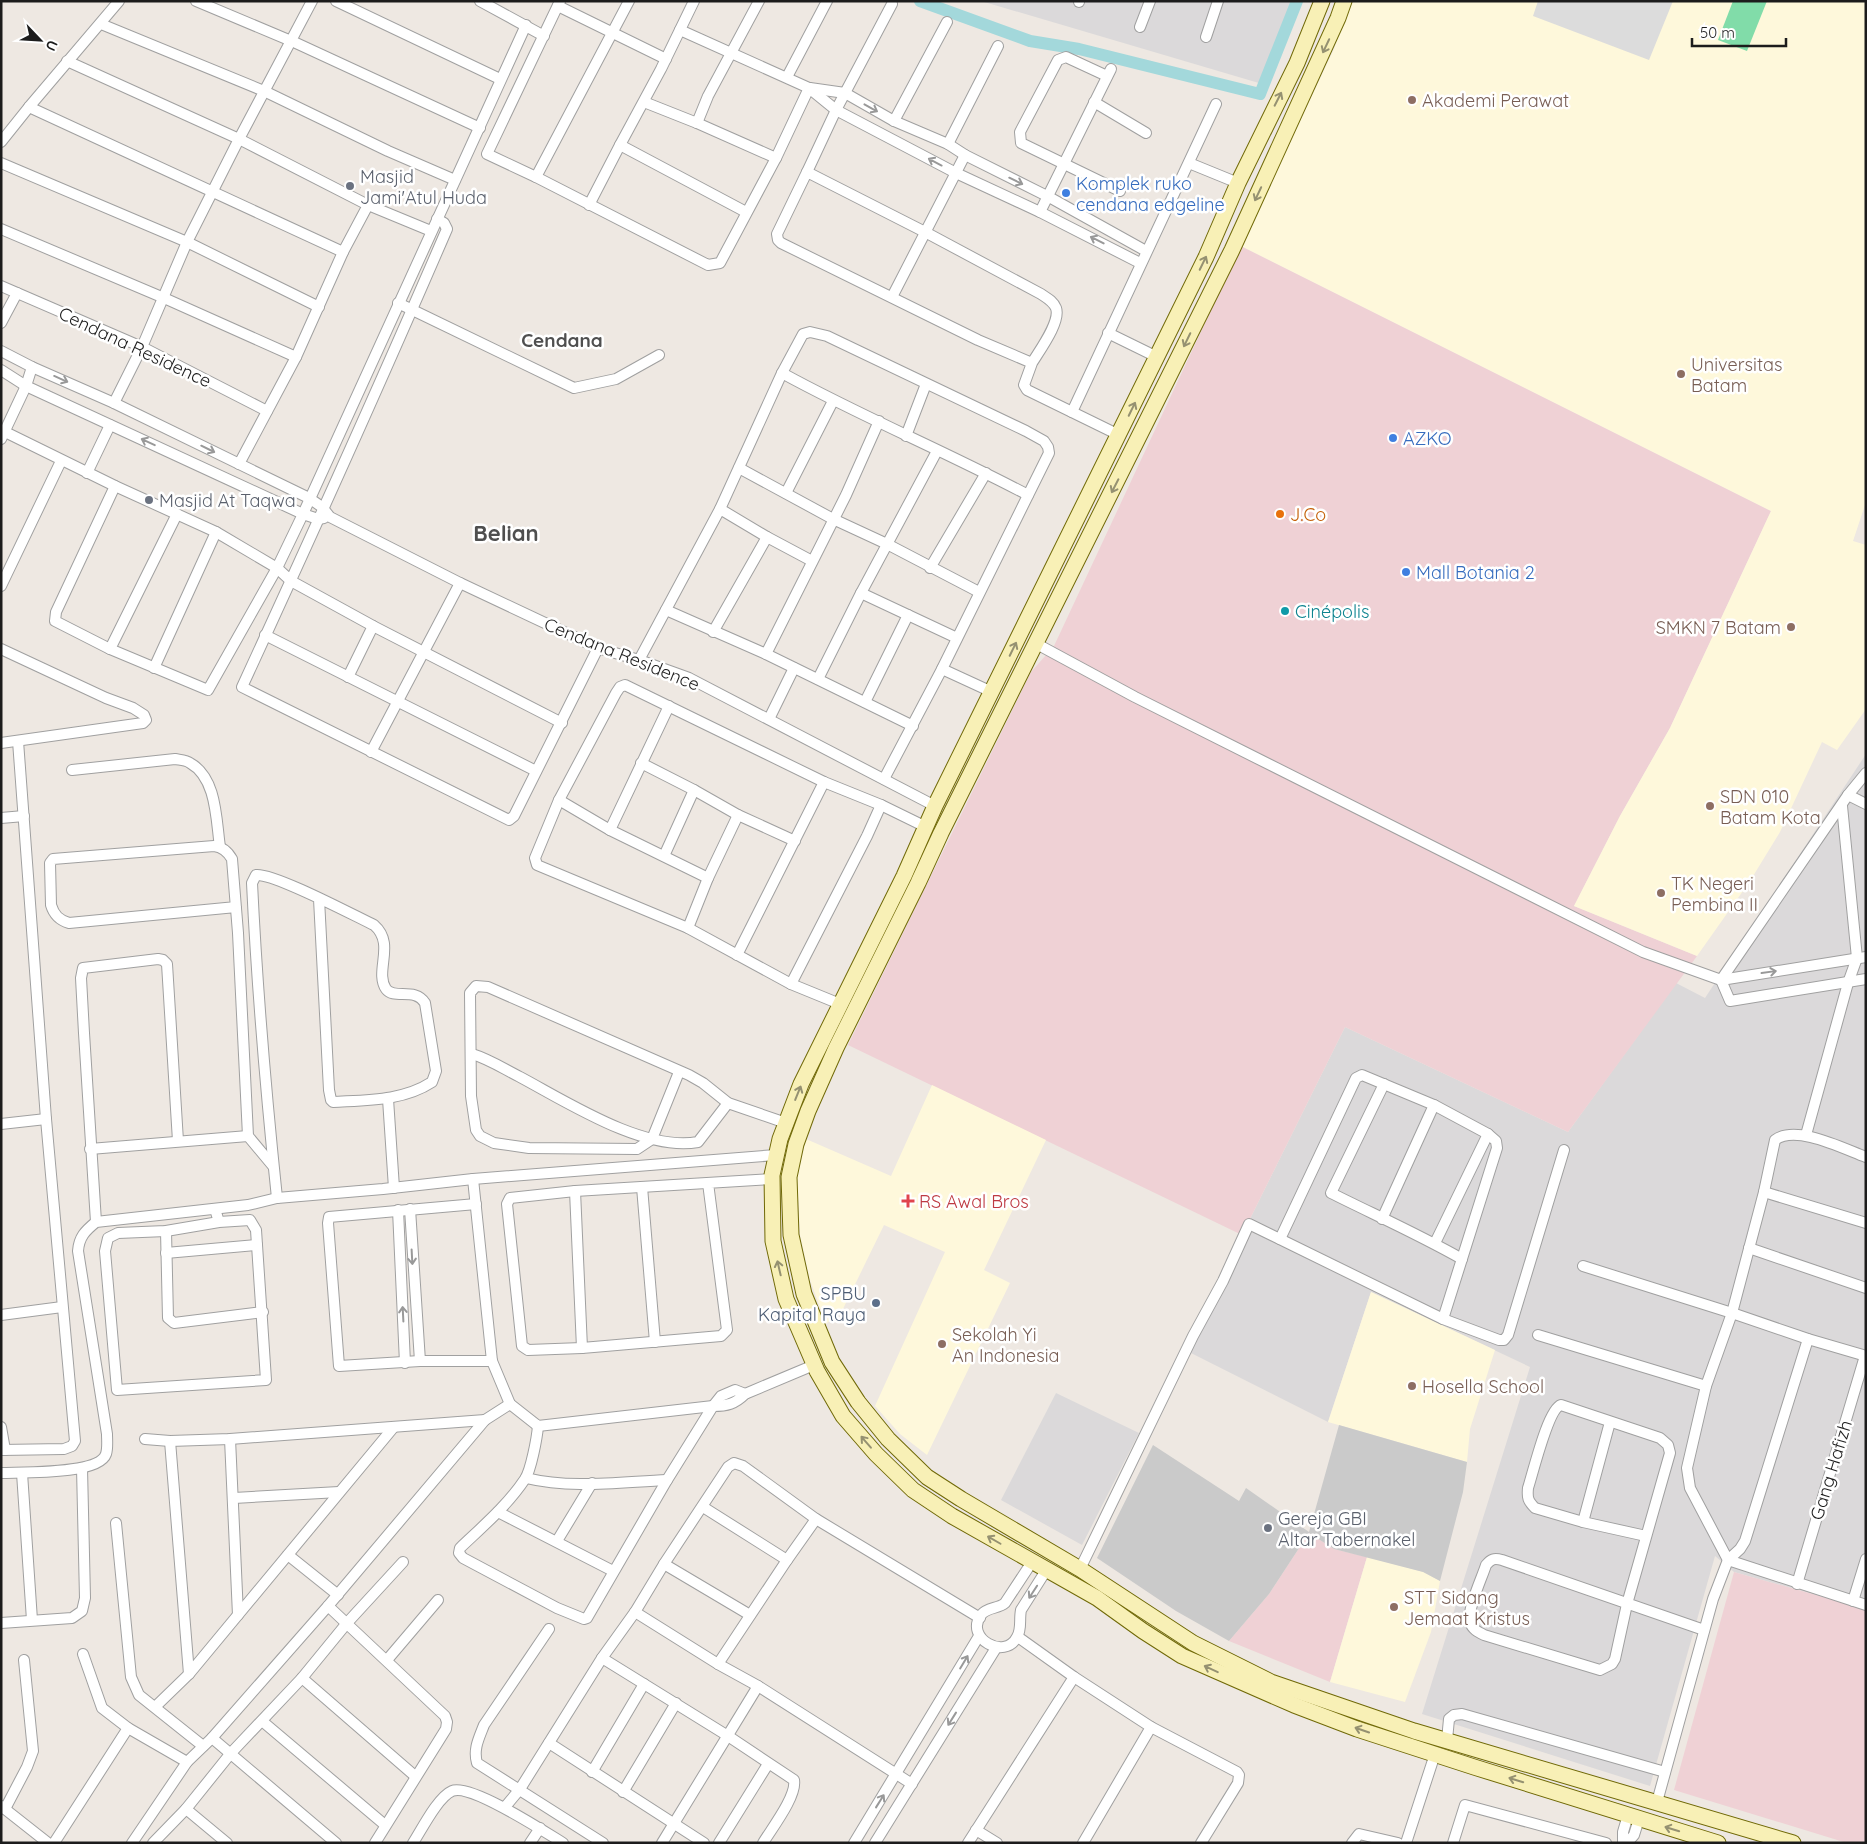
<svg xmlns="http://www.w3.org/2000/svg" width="1867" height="1844" font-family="Quicksand,sans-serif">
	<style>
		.residential { fill: #dbd9da }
		.commercial { fill: #efd1d5 }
		.education { fill: #fef8db }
		.religious { fill: #cacaca }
		.pitch { fill: #81dca9 }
		.parking { fill: #dcdcdc }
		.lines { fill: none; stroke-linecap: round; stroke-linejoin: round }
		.canal { stroke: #a3d8db; stroke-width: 12 }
		.minor-casing { stroke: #a0a0a0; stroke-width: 12 }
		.secondary-casing { stroke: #706907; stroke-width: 17 }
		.minor { stroke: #fff; stroke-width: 10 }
		.secondary { stroke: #f8f0b6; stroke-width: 15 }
		.oneway { stroke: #959171 }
		.oneway2 { stroke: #999 }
		.education-dot { fill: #8d6e63; stroke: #fff; stroke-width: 2 }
		.worship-dot { fill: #6b7280; stroke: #fff; stroke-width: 2 }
		.shop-dot { fill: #3f7fe0; stroke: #fff; stroke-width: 2 }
		.food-dot { fill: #e8710a; stroke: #fff; stroke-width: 2 }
		.culture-dot { fill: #0f9aa8; stroke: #fff; stroke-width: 2 }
		.health-dot { fill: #e0444e; stroke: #fff; stroke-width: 2 }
		.service-dot { fill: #5c6f8a; stroke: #fff; stroke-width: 2 }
		.labels { text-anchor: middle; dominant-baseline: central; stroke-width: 5; stroke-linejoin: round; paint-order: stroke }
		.education-label { font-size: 18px; fill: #785e54; stroke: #fff; text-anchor: start }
		.worship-label { font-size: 18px; fill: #5b616d; stroke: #fff; text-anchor: start }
		.shop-label { font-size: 18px; fill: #366cbe; stroke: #fff; text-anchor: start }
		.street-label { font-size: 18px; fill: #1c1c1c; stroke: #fff }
		.food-label { font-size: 18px; fill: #c56008; stroke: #fff; text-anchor: start }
		.culture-label { font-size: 18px; fill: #0d838f; stroke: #fff; text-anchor: start }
		.health-label { font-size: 18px; fill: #be3a42; stroke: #fff; text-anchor: start }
		.service-label { font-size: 18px; fill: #4e5e75; stroke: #fff; text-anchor: end }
		.neighbourhood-label { font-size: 19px; font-weight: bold; fill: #4f4f4f; stroke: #fff }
		.district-label { font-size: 22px; font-weight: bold; fill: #4f4f4f; stroke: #fff }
	</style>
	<rect width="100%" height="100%" fill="#eee8e2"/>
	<g class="residential">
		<path d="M981 1H1299L1269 86Z"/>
		<path d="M1866 754V1609L1734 1572 1715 1556 1650 1786 1422 1714 1530 1367 1371 1292 1328 1422 1183 1349 1242 1235 1345 1027 1568 1132 1676 983 1705 998Z"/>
		<path d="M1056 1393 1139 1433 1082 1545 1001 1500Z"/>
	</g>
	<g class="commercial">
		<path d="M1241 246 1771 511 1670 728 1620 816 1574 906 1697 956 1568 1132 1345 1027 1242 1235 848 1045 1031 672 1054 646Z"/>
		<path d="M1309 1533 1334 1549 1367 1557 1330 1682 1229 1641 1269 1594Z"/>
		<path d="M1734 1572 1866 1609V1843H1847L1674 1790Z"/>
	</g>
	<g class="education">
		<path d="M1350 1H1866V502L1853 541 1866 545V709L1837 750 1822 742 1780 832 1750 881 1697 956 1574 906 1620 816 1670 728 1771 511 1241 246 1334 49Z"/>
		<path d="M932 1085 1046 1140 984 1270 1010 1283 927 1455 900 1434 875 1406 945 1252 884 1225 843 1309 826 1324 810 1280 800 1235 797 1178 806 1139 891 1176Z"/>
		<path d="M1371 1292 1495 1350 1470 1429 1467 1462 1328 1422Z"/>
		<path d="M1367 1557 1424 1572 1440 1581 1431 1632 1405 1702 1330 1682Z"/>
	</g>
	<path class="religious" d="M1339 1425 1467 1462 1463 1492 1440 1581 1423 1572 1334 1549 1309 1533 1269 1594 1229 1641 1176 1611 1097 1558 1153 1445 1239 1501 1246 1488 1309 1532Z"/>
	<path class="pitch" d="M1733 1H1767L1747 51 1718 40Z"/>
	<path class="parking" d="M1538 1H1673L1649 60 1533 16Z"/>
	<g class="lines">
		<path class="canal" d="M920 1 1030 41 1079 49 1260 94 1297 1"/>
		<g class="minor-casing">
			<g id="minor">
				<path d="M196 1 296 43 480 128"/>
				<path d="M336 1 500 79"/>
				<path d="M480 1 544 36"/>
				<path d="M560 1 487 154 536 177 708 265 720 263 776 158 809 88"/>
				<path d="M1079 2V1"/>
				<path d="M558 6 666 59"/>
				<path d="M101 24 264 91 388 151 455 180"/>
				<path d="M1140 27 1150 1"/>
				<path d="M680 30 809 88 836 110 956 173 1040 212 1140 263"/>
				<path d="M1206 37 1218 1"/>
				<path d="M67 61 239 139 368 205 431 231"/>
				<path d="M1107 76 1066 57 1058 60 1020 132 1021 143 1120 191"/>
				<path d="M787 77 827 1"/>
				<path d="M810 88 845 93 894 121 948 144 965 155 1049 197 1146 251"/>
				<path d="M644 102 697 123 776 158"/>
				<path d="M1094 102 1146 133"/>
				<path d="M29 107 343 252"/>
				<path d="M894 121 947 22"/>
				<path d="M697 123 708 96 759 1"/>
				<path d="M1 142 29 107 119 1"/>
				<path d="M948 144 998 46"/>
				<path d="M620 145 746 212"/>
				<path d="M1 163 187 242 319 307"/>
				<path d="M1189 163 1238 183"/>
				<path d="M807 172 836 110 892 4"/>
				<path d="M536 177 629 1"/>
				<path d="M589 205 620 145 661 69 694 1"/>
				<path d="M1040 212 1111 69"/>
				<path d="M437 219 444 223 447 229C381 382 312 535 242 687L509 820 514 816 598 648"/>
				<path d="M1 229 164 298 296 357"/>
				<path d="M1 286 142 347 267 411"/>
				<path d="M892 297 965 155"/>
				<path d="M398 303 574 388 616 379 659 355"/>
				<path d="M1 323 17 293"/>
				<path d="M1108 333 1157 357"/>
				<path d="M1 351 32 367 114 403 309 498 322 507 330 517 460 583 598 648 639 660 689 678 935 806"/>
				<path d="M1032 363C1039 351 1061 322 1056 308 1053 301 1047 298 1041 294L925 232 807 172 777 234 778 240 781 243 978 340 1032 363 1024 385 1027 390 1119 435"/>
				<path d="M1 370 26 386 303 514 318 519 324 518"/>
				<path d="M782 373C862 417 947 452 1028 495"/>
				<path d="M114 403 142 347 187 242 239 139 312 1"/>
				<path d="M1072 412 1216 104"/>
				<path d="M1 430 115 486 216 532 277 568 291 581 373 626 562 723"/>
				<path d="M906 436 926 384"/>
				<path d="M1 439 26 386 32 367"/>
				<path d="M239 464 296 357 343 252 368 205"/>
				<path d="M739 468 833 519 887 544 979 592"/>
				<path d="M87 473 110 425"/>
				<path d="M115 486 56 612 55 621 110 649 208 690 277 568 303 514 526 25"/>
				<path d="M786 493 833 401"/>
				<path d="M720 509 767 537 812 561"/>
				<path d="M930 568 986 473"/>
				<path d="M1 586 61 461"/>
				<path d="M861 593 957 638"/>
				<path d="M666 610 766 654 913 726"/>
				<path d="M713 632 767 537"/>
				<path d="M265 635 536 771"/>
				<path d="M1035 643 1135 697 1643 952 1721 980 1866 957"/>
				<path d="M1 649 106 698 133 708 144 715 146 720 143 723 1 743"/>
				<path d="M110 649 177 514"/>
				<path d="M766 654 846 495 879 421"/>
				<path d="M639 660 720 509 782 373 803 334 810 332 827 336 1026 431 1044 441 1048 447 1049 453 942 669 884 779"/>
				<path d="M154 668 216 532"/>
				<path d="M942 669 992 692"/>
				<path d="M348 677 373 626"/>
				<path d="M818 679 861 593 937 451"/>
				<path d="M865 702 908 615"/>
				<path d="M769 719 794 668"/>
				<path d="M371 752 460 583"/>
				<path d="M641 763 694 790 738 815 795 841"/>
				<path d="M72 770 175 759C180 760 186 760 190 763 217 778 216 820 220 847"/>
				<path d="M1848 795 1866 804"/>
				<path d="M559 800 610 830 708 878"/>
				<path d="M1 818 24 816"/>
				<path d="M610 830 669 706"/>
				<path d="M664 856 694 790"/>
				<path d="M236 907 69 923C59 920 54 915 51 905L50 863 53 859 214 846C223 847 228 852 232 859L238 933 248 1136 273 1166"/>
				<path d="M688 928 708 878 738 815"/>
				<path d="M737 955 824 782"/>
				<path d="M1721 980 1848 795 1866 773"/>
				<path d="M1721 980 1730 1001 1866 979"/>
				<path d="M791 984 867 836 881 805"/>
				<path d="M840 1004 791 984 688 928 537 865 535 858 559 800 616 693 620 687 625 685 824 782 881 805 926 827"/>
				<path d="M472 1054C489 1059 504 1069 520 1077 567 1102 644 1152 698 1142L728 1103"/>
				<path d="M679 1072 652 1139 637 1149 529 1148 494 1143 480 1136 476 1130 471 1096 470 993 476 986 488 987 689 1075 703 1083 728 1103 786 1123"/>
				<path d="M1384 1084 1331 1193C1375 1215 1420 1235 1462 1259"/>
				<path d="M388 1099 394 1188"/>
				<path d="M1 1124 46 1119"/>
				<path d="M1806 1135 1848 983 1857 958 1842 806"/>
				<path d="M90 1149 248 1136"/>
				<path d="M1866 1157C1844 1149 1796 1124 1775 1140L1764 1192 1732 1313 1706 1386 1687 1468 1690 1488 1728 1560 1866 1605"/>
				<path d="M473 1179 492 1361 510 1404"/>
				<path d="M708 1183 727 1330 721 1336 582 1348 528 1350 522 1346 507 1204 510 1198 575 1191 772 1179"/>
				<path d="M642 1187 655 1342"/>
				<path d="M575 1191 582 1348"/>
				<path d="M1764 1192 1866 1223"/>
				<path d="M277 1198C266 1093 257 988 252 883L256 875C274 873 353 915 374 925 396 944 374 971 386 989 394 1000 415 987 425 1003L436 1071 432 1082C403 1101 367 1100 333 1102L331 1100 329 1090 319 899"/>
				<path d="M476 1204 329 1217 328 1223 339 1366 420 1361H492"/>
				<path d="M215 1209 219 1222 166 1231 118 1233 108 1238 105 1251 117 1390 266 1380 256 1230 250 1220 219 1222"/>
				<path d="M410 1209 420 1361"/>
				<path d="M398 1210 405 1363"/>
				<path d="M1382 1219 1434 1105"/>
				<path d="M96 1222 84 1033 81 978 83 968 158 959 163 960 167 964 178 1141"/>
				<path d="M166 1231 168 1318 174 1323 263 1312"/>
				<path d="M1280 1239 1356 1078 1362 1075 1434 1105 1488 1134 1496 1141 1497 1148 1443 1319"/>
				<path d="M1435 1243 1488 1134"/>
				<path d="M1749 1248 1866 1288"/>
				<path d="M166 1253 257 1245"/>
				<path d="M1583 1266 1732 1313 1808 1339 1866 1356"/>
				<path d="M1 1315 62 1307"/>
				<path d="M1538 1335 1706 1386"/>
				<path d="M538 1426C537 1438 531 1470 525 1479 507 1506 482 1527 460 1548L459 1553 463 1558 557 1608 584 1619 587 1618 667 1480 713 1406 721 1396 735 1390 745 1394"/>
				<path d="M1 1427 5 1450"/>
				<path d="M145 1439 170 1441 230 1439 485 1420"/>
				<path d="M230 1439 238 1615"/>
				<path d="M170 1441 189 1674"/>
				<path d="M1 1450 64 1449 72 1446 75 1441 46 1119 18 741"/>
				<path d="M1 1473C21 1472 99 1475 106 1454 108 1448 107 1440 107 1434L78 1251C79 1237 85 1231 96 1222L248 1205 277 1198 383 1189 473 1179 776 1155"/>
				<path d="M22 1473 32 1620"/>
				<path d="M526 1478C571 1489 620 1482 667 1480"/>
				<path d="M234 1498 339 1492"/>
				<path d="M703 1507 787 1560"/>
				<path d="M498 1512 613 1571"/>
				<path d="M1583 1522 1610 1422"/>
				<path d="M116 1523 131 1677 139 1695 203 1746"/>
				<path d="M1646 1536 1583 1522 1535 1508C1528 1501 1527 1498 1528 1488 1533 1473 1548 1409 1561 1405L1660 1438 1668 1445 1670 1453 1627 1604 1615 1659 1612 1664 1600 1670 1484 1635C1478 1632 1472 1629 1470 1622 1467 1609 1482 1578 1486 1565 1491 1559 1494 1558 1502 1560L1704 1630"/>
				<path d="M557 1541 592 1483"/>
				<path d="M288 1555 338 1595"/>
				<path d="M1032 1562 1005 1603C998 1609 987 1607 981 1615 964 1638 1005 1661 1017 1637 1022 1629 1019 1619 1021 1610L1047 1569"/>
				<path d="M664 1564 750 1615"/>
				<path d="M1080 1569 1193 1336 1223 1281 1249 1224 1443 1319 1499 1340H1504L1508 1335 1564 1150"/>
				<path d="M1797 1584 1865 1356"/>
				<path d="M1853 1601 1866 1559"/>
				<path d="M328 1606 445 1716 447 1722 446 1729 375 1843"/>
				<path d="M635 1612 718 1664 758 1686 912 1784"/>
				<path d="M1 1623 72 1618 82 1611 85 1598 82 1468"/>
				<path d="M549 1629 484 1725C479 1738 473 1749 477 1763L603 1843"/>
				<path d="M1018 1637 1074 1677 1151 1727 1237 1772 1239 1775 1238 1783 1201 1843"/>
				<path d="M83 1654 102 1708 128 1728"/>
				<path d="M602 1658 728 1736 794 1780C797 1796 772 1828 763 1843"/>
				<path d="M387 1660 438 1600"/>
				<path d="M718 1664 787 1560 816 1519"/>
				<path d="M302 1678 415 1776"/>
				<path d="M155 1707 189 1674 393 1428"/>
				<path d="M262 1721 385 1825"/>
				<path d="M212 1738 336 1843"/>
				<path d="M1447 1740 1449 1719 1454 1715 1462 1714 1665 1772"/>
				<path d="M549 1743 704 1843"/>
				<path d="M592 1772 644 1684"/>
				<path d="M623 1792 676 1703"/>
				<path d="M1657 1802 1713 1599 1728 1560 1740 1549 1745 1541 1808 1339"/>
				<path d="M1 1806 48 1843"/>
				<path d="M505 1807 520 1789 602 1658 635 1612 664 1564 728 1467 734 1463 743 1466 816 1519 980 1618"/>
				<path d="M5 1809 27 1767 33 1751 24 1660"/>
				<path d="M186 1809 227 1843"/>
				<path d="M976 1830 997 1843"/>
				<path d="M54 1843 128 1728 187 1762"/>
				<path d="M132 1843 187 1762 212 1738 328 1606 485 1420 510 1404 538 1426 713 1406C727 1406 735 1404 745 1394L814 1365"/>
				<path d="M153 1843 186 1809 231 1753 302 1678 347 1623 403 1562"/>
				<path d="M413 1843C422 1829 438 1797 452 1791 470 1783 545 1832 563 1843"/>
				<path d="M530 1843 540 1828"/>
				<path d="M662 1843 758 1686"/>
				<path d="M719 1843 768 1764"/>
				<path d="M854 1843 979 1636"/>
				<path d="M875 1843 996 1648"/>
				<path d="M968 1843 1074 1677"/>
				<path d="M1083 1843 1151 1727"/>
				<path d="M1352 1843 1359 1834 1398 1843"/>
				<path d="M1406 1843 1435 1754"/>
				<path d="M1453 1843 1465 1805 1606 1843"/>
				<path d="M1623 1843V1832L1628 1815"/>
				<path d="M1627 1843 1634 1835 1639 1819"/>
			</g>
		</g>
		<g class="secondary-casing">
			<g id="secondary">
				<path d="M1322 1 1297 63 1238 183 1206 257 935 806 904 876 801 1084 780 1139 772 1175 773 1241 786 1299 817 1371 843 1416 876 1454 913 1490 952 1516 1097 1598 1143 1631 1182 1656 1294 1705 1357 1729 1474 1767 1718 1843"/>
				<path d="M1344 1 1338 18 1232 250 941 833 918 883 836 1048 808 1111 796 1144 789 1177 791 1235 804 1294 832 1362 858 1402 888 1439 927 1477 961 1499 1080 1569 1193 1643 1271 1682 1414 1731 1793 1843"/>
			</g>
		</g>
		<use href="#minor" class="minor"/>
		<use href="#secondary" class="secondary"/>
	</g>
	<defs><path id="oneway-shaft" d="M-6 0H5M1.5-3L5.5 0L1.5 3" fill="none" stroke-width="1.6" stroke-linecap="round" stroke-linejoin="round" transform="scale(1.25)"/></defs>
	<g class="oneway">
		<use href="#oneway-shaft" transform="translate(1326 46) rotate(115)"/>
		<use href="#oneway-shaft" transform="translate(1278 99) rotate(-63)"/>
		<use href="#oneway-shaft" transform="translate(1258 194) rotate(115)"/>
		<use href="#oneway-shaft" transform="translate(1203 263) rotate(-64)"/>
		<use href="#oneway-shaft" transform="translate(1187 340) rotate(116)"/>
		<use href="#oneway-shaft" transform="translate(1132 409) rotate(-64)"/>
		<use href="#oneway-shaft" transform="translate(1115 486) rotate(117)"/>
		<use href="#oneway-shaft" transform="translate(1013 649) rotate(-64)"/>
		<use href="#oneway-shaft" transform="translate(798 1093) rotate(-68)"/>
		<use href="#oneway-shaft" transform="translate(779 1268) rotate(-103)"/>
		<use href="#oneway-shaft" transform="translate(866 1442) rotate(-131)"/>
		<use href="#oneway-shaft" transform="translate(994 1540) rotate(-150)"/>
		<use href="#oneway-shaft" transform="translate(1211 1669) rotate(-155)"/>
		<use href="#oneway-shaft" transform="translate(1362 1730) rotate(-161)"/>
		<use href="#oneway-shaft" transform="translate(1516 1780) rotate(-163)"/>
		<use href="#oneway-shaft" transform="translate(1672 1829) rotate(-163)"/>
	</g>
	<g class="oneway2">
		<use href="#oneway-shaft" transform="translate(871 108) rotate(29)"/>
		<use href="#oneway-shaft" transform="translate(935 162) rotate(-152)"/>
		<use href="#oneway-shaft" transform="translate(1016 181) rotate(26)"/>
		<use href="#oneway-shaft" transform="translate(1097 240) rotate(-153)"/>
		<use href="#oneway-shaft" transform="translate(61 379) rotate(24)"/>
		<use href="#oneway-shaft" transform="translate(148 442) rotate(-155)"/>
		<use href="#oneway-shaft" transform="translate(208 449) rotate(26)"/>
		<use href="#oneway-shaft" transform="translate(1769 972) rotate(-8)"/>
		<use href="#oneway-shaft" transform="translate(412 1257) rotate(87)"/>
		<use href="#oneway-shaft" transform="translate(403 1314) rotate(-93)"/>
		<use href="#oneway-shaft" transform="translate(1033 1592) rotate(123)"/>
		<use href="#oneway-shaft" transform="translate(964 1662) rotate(-59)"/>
		<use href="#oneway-shaft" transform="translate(952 1719) rotate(122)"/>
		<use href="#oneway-shaft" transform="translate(880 1801) rotate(-58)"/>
	</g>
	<g class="education-dot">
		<circle cx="1412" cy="100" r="5"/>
		<circle cx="1681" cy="374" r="5"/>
		<circle cx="1791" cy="627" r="5"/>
		<circle cx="1710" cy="806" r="5"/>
		<circle cx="1661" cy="893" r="5"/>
		<circle cx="942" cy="1344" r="5"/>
		<circle cx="1412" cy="1386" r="5"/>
		<circle cx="1394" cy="1607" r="5"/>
	</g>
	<g class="worship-dot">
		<circle cx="350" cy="186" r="5"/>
		<circle cx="149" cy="500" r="5"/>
		<circle cx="1268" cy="1528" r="5"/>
	</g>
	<g class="shop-dot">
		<circle cx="1066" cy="193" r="5"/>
		<circle cx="1393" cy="438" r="5"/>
		<circle cx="1406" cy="572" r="5"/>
	</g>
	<circle class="food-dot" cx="1280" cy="514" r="5"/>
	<circle class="culture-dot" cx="1285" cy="611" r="5"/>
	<path class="health-dot" d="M905.5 1193.5h5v5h5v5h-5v5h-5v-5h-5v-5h5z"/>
	<circle class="service-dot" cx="876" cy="1303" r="5"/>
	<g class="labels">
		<g class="education-label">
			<text x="1422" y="100">Akademi Perawat</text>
			<text x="1691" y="364">Universitas<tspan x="1691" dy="21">Batam</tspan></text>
			<text x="1781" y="627" text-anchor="end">SMKN 7 Batam</text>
			<text x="1720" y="796">SDN 010<tspan x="1720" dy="21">Batam Kota</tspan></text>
			<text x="1671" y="883">TK Negeri<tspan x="1671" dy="21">Pembina II</tspan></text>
			<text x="952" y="1334">Sekolah Yi<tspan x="952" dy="21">An Indonesia</tspan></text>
			<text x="1422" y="1386">Hosella School</text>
			<text x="1404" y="1597">STT Sidang<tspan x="1404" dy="21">Jemaat Kristus</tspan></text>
		</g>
		<g class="worship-label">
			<text x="360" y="176">Masjid<tspan x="360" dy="21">Jami'Atul Huda</tspan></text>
			<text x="159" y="500">Masjid At Taqwa</text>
			<text x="1278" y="1518">Gereja GBI<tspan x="1278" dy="21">Altar Tabernakel</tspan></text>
		</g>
		<g class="shop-label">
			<text x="1076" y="183">Komplek ruko<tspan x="1076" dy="21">cendana edgeline</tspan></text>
			<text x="1403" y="438">AZKO</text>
			<text x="1416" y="572">Mall Botania 2</text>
		</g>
		<g class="street-label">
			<text transform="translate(135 347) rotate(25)">Cendana Residence</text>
			<text transform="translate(622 654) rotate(22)">Cendana Residence</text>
			<text transform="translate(1831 1470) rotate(-73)">Gang Hafizh</text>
		</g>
		<g class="food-label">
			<text x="1290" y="514">J.Co</text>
		</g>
		<g class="culture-label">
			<text x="1295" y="611">Cinépolis</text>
		</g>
		<g class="health-label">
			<text x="919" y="1201">RS Awal Bros</text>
		</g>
		<g class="service-label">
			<text x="866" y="1293">SPBU<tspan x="866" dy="21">Kapital Raya</tspan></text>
		</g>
		<g class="neighbourhood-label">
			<text x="562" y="340">Cendana</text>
		</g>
		<g class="district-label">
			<text x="506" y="533">Belian</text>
		</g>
	</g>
	<rect width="1867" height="1844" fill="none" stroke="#1c1c1c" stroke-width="5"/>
	<g transform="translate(40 40) rotate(115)" stroke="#ffffff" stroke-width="4" paint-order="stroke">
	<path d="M0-4L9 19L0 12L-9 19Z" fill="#1c1c1c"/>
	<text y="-8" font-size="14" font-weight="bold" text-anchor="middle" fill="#1c1c1c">U</text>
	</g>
	<path d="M1692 38v8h94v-8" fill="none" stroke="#1c1c1c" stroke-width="2.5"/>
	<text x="1700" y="38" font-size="15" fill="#1c1c1c" stroke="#ffffff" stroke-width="4" paint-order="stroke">50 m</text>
</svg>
